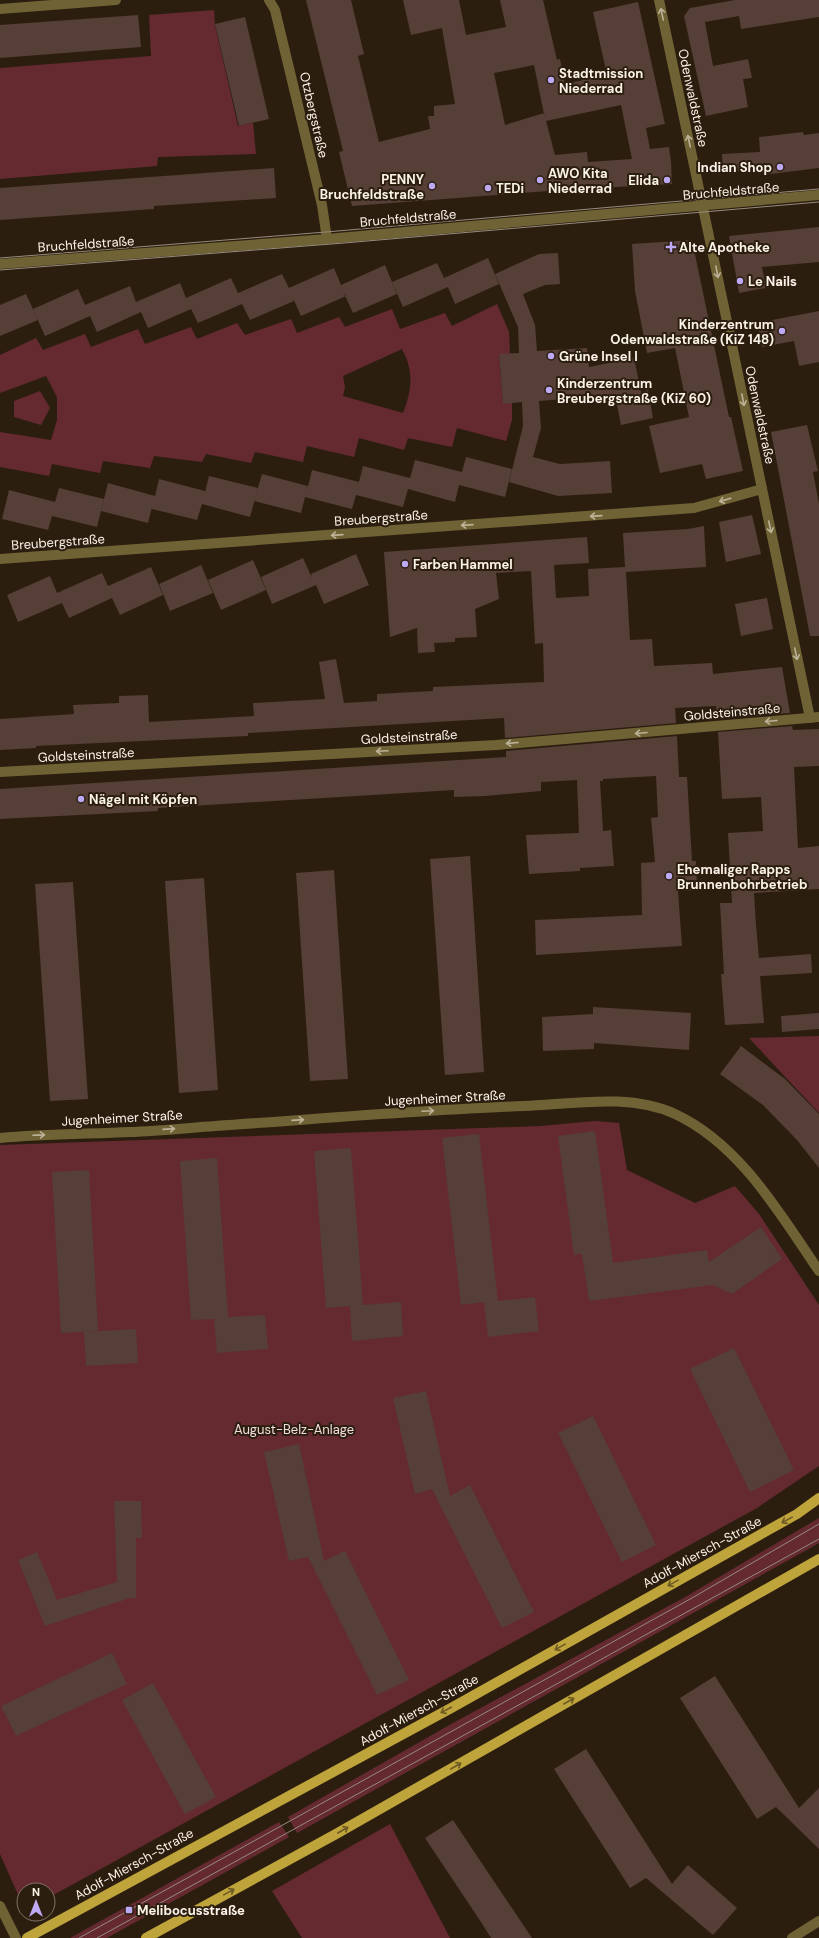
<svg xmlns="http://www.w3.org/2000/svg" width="819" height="1938" font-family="'DM Sans',sans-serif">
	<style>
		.green { fill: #652a30; fill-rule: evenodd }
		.building { fill: #553f37; fill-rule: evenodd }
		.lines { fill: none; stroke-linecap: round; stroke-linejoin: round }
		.minor { stroke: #6f6335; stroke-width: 10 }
		.major { stroke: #bea43b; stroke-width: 10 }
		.tram { stroke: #968b7e; stroke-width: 1 }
		.oneway { stroke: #bcb297 }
		.oneway2 { stroke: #6e5a23 }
		.poi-dot { fill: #bea9f5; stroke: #2c1e0f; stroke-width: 1.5 }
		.labels { text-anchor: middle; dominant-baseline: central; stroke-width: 4; stroke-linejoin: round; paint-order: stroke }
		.poi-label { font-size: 13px; font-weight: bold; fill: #fbf2e8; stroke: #2c1e0f; text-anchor: start }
		.street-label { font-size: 13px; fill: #fbf2e8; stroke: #2c1e0f }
		.park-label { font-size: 13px; fill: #f1dcdd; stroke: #2c1e0f }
	</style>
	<rect width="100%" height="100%" fill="#2c1e0f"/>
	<g class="green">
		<path d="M214 10 215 25 238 126 253 123 256 154 158 157 157 166 0 179V68L151 56 149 15Z"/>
		<path d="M497 304 509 332 510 354 499 355 503 403H512V420L506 441 457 428 452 447 408 438 404 450 359 438 354 457 307 446 303 462 255 452 251 463 206 454 202 462 154 456 150 468 103 461 100 473 52 464 49 476 0 467V432L51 440 57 420V397L46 376 0 393V355L36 338 43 350 85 334 91 347 138 329 145 344 191 327 197 339 237 323 245 335 291 319 297 333 339 317 345 327 392 309 400 329 445 313 452 326ZM402 349C414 371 412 390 403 413L343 396 345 387 343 376Z"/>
		<path d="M40 391 50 408 41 425 14 417V401Z"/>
		<path d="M819 1036V1113L749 1038Z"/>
		<path d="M595 1121 619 1123 627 1170 695 1203 735 1186 759 1214 819 1305V1466L757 1508 48 1898V1890H24V1898L19 1897 0 1854V1145L540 1126Z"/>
		<path d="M819 1518V1543L812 1547 297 1833 288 1817 453 1723 687 1596Z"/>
		<path d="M279 1822 289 1837 107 1938H70Z"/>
		<path d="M390 1824 450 1938H302L272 1891Z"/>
	</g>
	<g class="building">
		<path d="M306 0H351L364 54 358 56 379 142 430 129 428 116H434V106L455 104 442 28 411 35 403 0H459L466 35 506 27 500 0H543L557 60 560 59 565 84 607 75 593 12 638 2 665 124 646 128 650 149 669 147 671 162 672 184 562 190 352 206 339 152 343 151ZM534 65 545 119 544 113 505 125 494 73ZM621 105 632 159 588 162 587 152 555 155 546 121Z"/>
		<path d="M735 0H819V17L741 29 739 16 705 22 713 66 748 59 752 78 743 79 748 107 706 116 684 16 690 8Z"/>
		<path d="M138 15 141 47 0 58V25Z"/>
		<path d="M245 17 269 119 239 126 215 24Z"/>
		<path d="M803 132 804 135 819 133V168L763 175V170L723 172 722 154 760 152 759 137Z"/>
		<path d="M274 168 276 198 154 206V209L0 220V188Z"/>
		<path d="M819 227V262L762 267 766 288 739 293 729 236Z"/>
		<path d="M692 240 729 417H731L743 471 706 479 702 464 660 473 649 426 689 417 675 348 647 353 635 291 632 244Z"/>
		<path d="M558 253 560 284 545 285 523 294 535 325 537 351 587 348 589 367 634 358 641 392 648 390 653 418 621 425 615 395 539 401 541 428 533 457 560 464 610 461 612 493 558 496 509 482 523 426 522 402 503 404 499 354 519 353 518 327 495 274 539 254Z"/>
		<path d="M488 258 499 284 455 304 448 287 403 307 392 282 437 263 444 278Z"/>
		<path d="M385 265 397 294 353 313 343 291 346 296 301 316 293 298 294 301 250 320 242 304 198 323 191 309 148 328 141 312 97 332 90 316 45 336 33 309 78 289 85 305 130 286 136 302 180 283 186 298 231 278 238 293 282 274 289 288 334 268 341 285Z"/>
		<path d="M26 294 38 320 0 336V305Z"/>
		<path d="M819 311V362L799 366 794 341 762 347 757 323Z"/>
		<path d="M807 425 818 471 813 472 819 504V636H810L771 432Z"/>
		<path d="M466 457 512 469 505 497 459 485 455 502 408 489 403 507 356 495 352 509 305 497 301 513 254 501 262 474 308 486 306 495 312 470 359 482 363 466 410 478 415 460 462 472Z"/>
		<path d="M209 476 258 488 250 517 202 504 197 520 152 509V507L148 523 101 511 108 483 155 496 159 479 205 491V492Z"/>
		<path d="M59 488 104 499 97 527 52 516 48 530 2 519 9 490 55 502Z"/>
		<path d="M752 515 761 554 726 562 719 522Z"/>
		<path d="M704 526 706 567 626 572 630 640 652 639 654 666 712 663 713 674 782 667 790 713 717 719 716 706 675 708 676 723 505 738 504 718 248 733V736L36 746V748L0 750V719L74 714 73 705 119 703V696L148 695 149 722 254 716 253 703 325 699 319 662 336 659 344 703 377 701V694L433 691V687L544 682 543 643 535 644 531 571 496 573 499 599 475 609 477 637 455 638V642L434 643 435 652 418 653 417 628 390 637 384 552 587 537 589 563 554 565 556 598 589 596 588 569 625 567 623 533 688 529Z"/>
		<path d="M356 554 369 585 324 604 316 585 272 604 261 577 303 558 312 578 311 574Z"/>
		<path d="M253 560 266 590 221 610 208 580Z"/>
		<path d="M201 565 213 593 170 611 159 584Z"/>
		<path d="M151 567 163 595 120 615 112 598 69 618 61 601 62 603 18 622 7 595 50 576 57 593 102 573 108 586Z"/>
		<path d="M767 598 773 629 741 636 735 604Z"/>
		<path d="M792 726 793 730 819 729V766L794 767 798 848 819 846V889L754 893 756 925 759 958 811 954 812 973 760 976 764 1023 725 1025 721 974H724L720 903H732L728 833 763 831 761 797 722 799 718 732Z"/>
		<path d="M677 736 679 777H687L692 861H696L697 890 678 891 682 946 536 955 535 920 642 915 641 863 655 862 651 818 658 817 656 776 603 779V781H600L603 831 611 830 614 866 580 868V871L529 874 526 835 579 833 577 780 541 782V791L485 796 454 797V790L158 808V811L0 819V789L506 757V751Z"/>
		<path d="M470 856 484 1072 445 1075 430 859Z"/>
		<path d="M334 870 348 1079 310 1081 296 873Z"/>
		<path d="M204 878 218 1090 179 1093 165 881Z"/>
		<path d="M73 882 88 1099 50 1101 35 884Z"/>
		<path d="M593 1007 691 1013 689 1050 594 1043V1049L543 1051 542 1017 593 1014Z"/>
		<path d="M819 1013V1029L782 1032 781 1016Z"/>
		<path d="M741 1046 785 1079 819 1114V1168L797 1140 763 1105 720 1074Z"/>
		<path d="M595 1131 613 1263 707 1250 709 1262 761 1227 782 1259 732 1294 713 1285 589 1301 582 1254 574 1255 558 1136Z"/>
		<path d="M479 1134 498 1301 535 1297 539 1331 488 1337 484 1302 461 1305 442 1138Z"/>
		<path d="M351 1148 363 1305 401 1302 403 1336 352 1341 350 1306 326 1308 314 1151Z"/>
		<path d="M217 1158 228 1317 265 1315 268 1349 217 1353 214 1319 191 1320 180 1161Z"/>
		<path d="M89 1170 98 1331 61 1333 52 1172Z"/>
		<path d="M136 1329 138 1363 86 1366 84 1332Z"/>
		<path d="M734 1348 794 1470 750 1492 690 1369Z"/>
		<path d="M426 1391 450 1496 470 1485 534 1612 502 1628 432 1489 415 1494 393 1398Z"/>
		<path d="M593 1416 656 1545 622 1562 558 1433Z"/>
		<path d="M299 1444 324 1561 345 1551 409 1680 377 1695 308 1557 289 1561 264 1452Z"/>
		<path d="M114 1501H141L142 1538H136V1598H130L45 1626 18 1560 37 1552 57 1600 117 1582Z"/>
		<path d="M112 1653 127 1684 16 1736 1 1706Z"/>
		<path d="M715 1676 799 1808 819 1788V1849L776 1807 757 1819 680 1698Z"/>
		<path d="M153 1683 216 1797 185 1814 122 1700Z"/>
		<path d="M586 1749 672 1884 688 1865 737 1908 713 1935 646 1878 630 1888 554 1769Z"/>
		<path d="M453 1820 481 1862 532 1938H491L481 1922 425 1838Z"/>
	</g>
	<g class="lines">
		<g class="minor">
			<path d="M269 0 275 10 322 205 327 239"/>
			<path d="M659 0C710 239 760 479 810 718"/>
			<path d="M0 9 116 0"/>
			<path d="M0 264 327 239 819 195"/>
			<path d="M0 559 694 508 762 489"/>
			<path d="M0 772 496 745 819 717"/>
			<path d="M0 1138C43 1134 87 1134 130 1132 158 1131 187 1128 215 1126 318 1119 421 1110 524 1106 572 1104 630 1093 675 1114 740 1144 780 1214 819 1271"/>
			<path d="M0 1906 16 1938"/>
			<path d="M792 1938 819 1921"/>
		</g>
		<g class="major">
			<path d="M27 1938 453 1707 797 1514 819 1498"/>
			<path d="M146 1938 336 1834 819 1559"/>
		</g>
		<g class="tram">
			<path d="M0 258 326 232 819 189"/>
			<path d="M0 270 344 243 819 202"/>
			<path d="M79 1938 692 1598 819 1524"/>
			<path d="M97 1938 819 1539"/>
		</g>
	</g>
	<defs><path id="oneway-shaft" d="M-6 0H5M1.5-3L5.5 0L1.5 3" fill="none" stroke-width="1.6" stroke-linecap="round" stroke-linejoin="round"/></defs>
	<g class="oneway">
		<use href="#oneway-shaft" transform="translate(662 14) rotate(-102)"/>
		<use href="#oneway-shaft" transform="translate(689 141) rotate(-102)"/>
		<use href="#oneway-shaft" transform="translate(717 272) rotate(79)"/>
		<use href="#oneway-shaft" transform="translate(743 400) rotate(79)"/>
		<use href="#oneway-shaft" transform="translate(725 500) rotate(164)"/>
		<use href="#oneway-shaft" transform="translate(596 516) rotate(176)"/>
		<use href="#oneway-shaft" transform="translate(467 525) rotate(176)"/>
		<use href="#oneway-shaft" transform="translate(770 527) rotate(78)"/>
		<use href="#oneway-shaft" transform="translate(337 535) rotate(176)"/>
		<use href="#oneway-shaft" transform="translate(796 654) rotate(78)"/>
		<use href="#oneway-shaft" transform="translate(771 721) rotate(175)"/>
		<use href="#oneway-shaft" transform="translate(641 733) rotate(175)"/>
		<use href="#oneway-shaft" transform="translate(512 743) rotate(175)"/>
		<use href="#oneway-shaft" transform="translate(382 751) rotate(177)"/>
		<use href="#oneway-shaft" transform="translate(428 1111) rotate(-3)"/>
		<use href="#oneway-shaft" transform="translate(298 1120) rotate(-4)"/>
		<use href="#oneway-shaft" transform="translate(169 1129) rotate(-4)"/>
		<use href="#oneway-shaft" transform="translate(39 1135) rotate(-2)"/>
	</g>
	<g class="oneway2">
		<use href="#oneway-shaft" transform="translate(787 1520) rotate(151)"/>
		<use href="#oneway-shaft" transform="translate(673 1583) rotate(151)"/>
		<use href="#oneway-shaft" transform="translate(560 1647) rotate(151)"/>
		<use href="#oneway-shaft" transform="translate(569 1701) rotate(-30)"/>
		<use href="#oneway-shaft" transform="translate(446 1710) rotate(152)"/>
		<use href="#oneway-shaft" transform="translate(456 1766) rotate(-30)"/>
		<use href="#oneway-shaft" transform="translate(343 1830) rotate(-30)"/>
		<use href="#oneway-shaft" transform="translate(229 1892) rotate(-29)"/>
	</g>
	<g class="poi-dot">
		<circle cx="551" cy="80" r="4"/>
		<circle cx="780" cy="167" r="4"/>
		<circle cx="540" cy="180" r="4"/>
		<circle cx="667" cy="180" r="4"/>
		<circle cx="432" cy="186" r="4"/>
		<circle cx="488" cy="188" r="4"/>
		<path d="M669 241h4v4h4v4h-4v4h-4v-4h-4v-4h4z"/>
		<circle cx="740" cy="281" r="4"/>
		<circle cx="782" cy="331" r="4"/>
		<circle cx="551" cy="356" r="4"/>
		<circle cx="549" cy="390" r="4"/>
		<circle cx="405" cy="564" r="4"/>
		<circle cx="81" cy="799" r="4"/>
		<circle cx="669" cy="876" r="4"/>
		<rect x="125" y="1906" width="8" height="8" rx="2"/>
	</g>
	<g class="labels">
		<g class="poi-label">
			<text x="559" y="73">Stadtmission<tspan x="559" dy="15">Niederrad</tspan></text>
			<text x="772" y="167" text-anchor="end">Indian Shop</text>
			<text x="548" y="173">AWO Kita<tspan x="548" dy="15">Niederrad</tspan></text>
			<text x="424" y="179" text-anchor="end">PENNY<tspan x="424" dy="15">Bruchfeldstraße</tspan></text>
			<text x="659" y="180" text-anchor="end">Elida</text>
			<text x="496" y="188">TEDi</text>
			<text x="679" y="247">Alte Apotheke</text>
			<text x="748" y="281">Le Nails</text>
			<text x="774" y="324" text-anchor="end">Kinderzentrum<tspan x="774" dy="15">Odenwaldstraße (KiZ 148)</tspan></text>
			<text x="559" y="356">Grüne Insel I</text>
			<text x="557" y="383">Kinderzentrum<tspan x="557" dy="15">Breubergstraße (KiZ 60)</tspan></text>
			<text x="413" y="564">Farben Hammel</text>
			<text x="89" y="799">Nägel mit Köpfen</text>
			<text x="677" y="869">Ehemaliger Rapps<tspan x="677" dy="15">Brunnenbohrbetrieb</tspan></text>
			<text x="137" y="1910">Melibocusstraße</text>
		</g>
		<g class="street-label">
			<text transform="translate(693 98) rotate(78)">Odenwaldstraße</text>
			<text transform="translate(314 115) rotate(77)">Otzbergstraße</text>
			<text transform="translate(731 191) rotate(-5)">Bruchfeldstraße</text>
			<text transform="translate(408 218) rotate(-5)">Bruchfeldstraße</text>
			<text transform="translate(86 244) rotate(-4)">Bruchfeldstraße</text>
			<text transform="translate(760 415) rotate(78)">Odenwaldstraße</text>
			<text transform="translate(381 518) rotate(-4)">Breubergstraße</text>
			<text transform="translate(58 542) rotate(-4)">Breubergstraße</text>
			<text transform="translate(732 712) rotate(-5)">Goldsteinstraße</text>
			<text transform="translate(409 737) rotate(-3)">Goldsteinstraße</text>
			<text transform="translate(86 755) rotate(-3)">Goldsteinstraße</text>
			<text transform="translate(445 1098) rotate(-3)">Jugenheimer Straße</text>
			<text transform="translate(122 1118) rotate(-3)">Jugenheimer Straße</text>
			<text transform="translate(702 1552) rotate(-29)">Adolf-Miersch-Straße</text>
			<text transform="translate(419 1710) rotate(-29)">Adolf-Miersch-Straße</text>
			<text transform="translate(134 1864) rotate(-29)">Adolf-Miersch-Straße</text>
		</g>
		<g class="park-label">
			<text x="294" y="1429">August-Belz-Anlage</text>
		</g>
	</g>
	<g transform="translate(36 1902)"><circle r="19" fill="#2c1e0f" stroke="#7f7366"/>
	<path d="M0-3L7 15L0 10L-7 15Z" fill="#bea9f5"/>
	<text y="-6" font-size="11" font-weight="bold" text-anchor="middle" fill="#fbf2e8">N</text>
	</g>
</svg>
